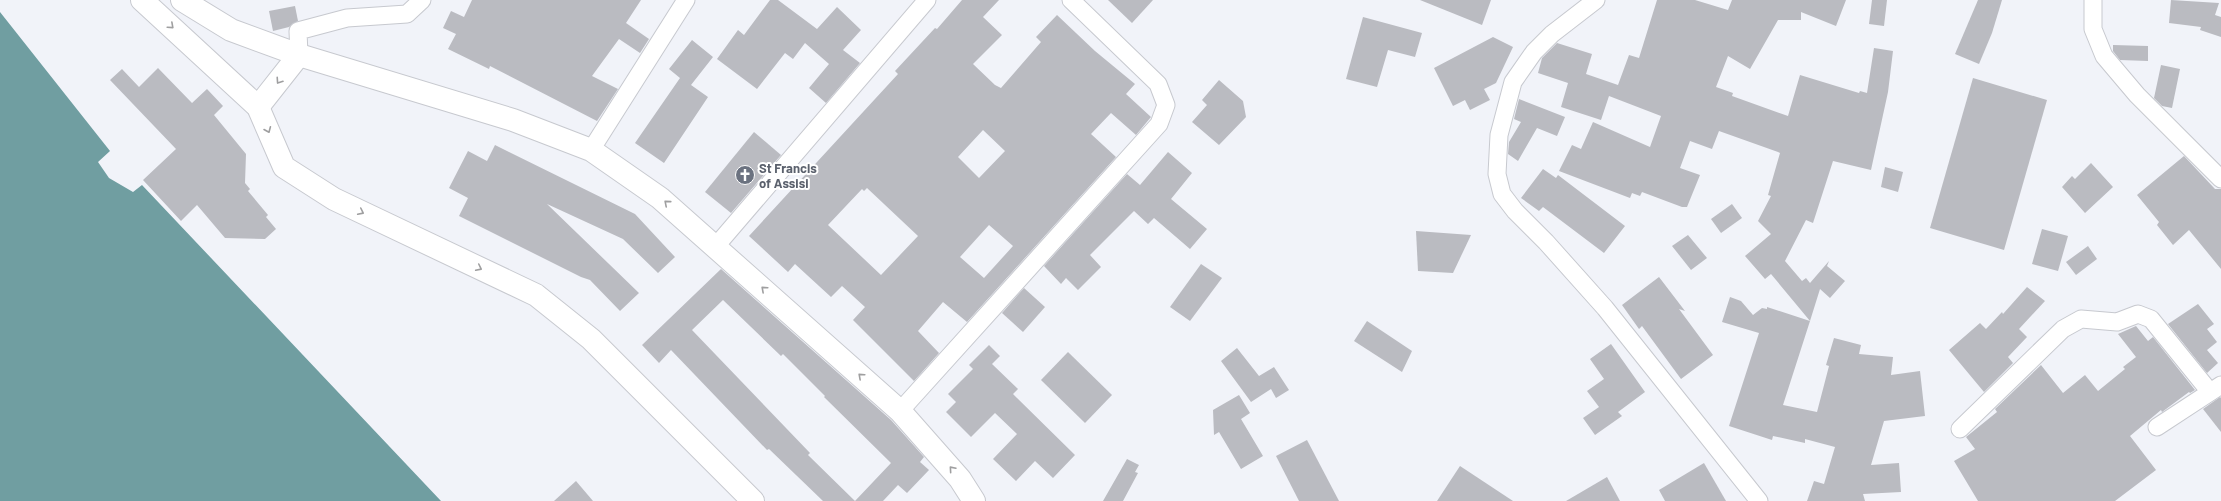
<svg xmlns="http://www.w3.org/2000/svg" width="2221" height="501" font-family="Barlow,sans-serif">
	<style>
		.water { fill: #709ea1 }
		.building { fill: #babbc1; fill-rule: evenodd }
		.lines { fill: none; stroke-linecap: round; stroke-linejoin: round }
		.street-casing { stroke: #c7c9cf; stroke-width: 19 }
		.secondary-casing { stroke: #c7c9cf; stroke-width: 24 }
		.street { stroke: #fff; stroke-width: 17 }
		.secondary { stroke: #fff; stroke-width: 22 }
		.oneway { stroke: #9f9fa0 }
		.labels { text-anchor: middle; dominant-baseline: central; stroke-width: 4; stroke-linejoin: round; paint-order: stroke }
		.worship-label { font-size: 13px; font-weight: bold; fill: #5b616d; stroke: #fff; text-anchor: start }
	</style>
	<rect width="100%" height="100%" fill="#f1f3f9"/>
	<path class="water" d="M0 12 110 151 98 162 109 178 133 192 142 185 441 501H0Z"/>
	<g class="building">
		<path d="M472 0H641L626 23 649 39 640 53 619 39 592 76 618 89 597 121 490 66 489 69 448 49 456 34 443 28 451 11 464 17Z"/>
		<path d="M770 0H778L817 29 837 7 861 30 843 50 860 63 826 103 809 88 829 64 805 43 793 59 785 53 757 89 717 59 738 30 744 35Z"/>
		<path d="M962 0H999L983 17 1002 35 973 64 995 85 1001 88 1041 42 1036 37 1057 15 1095 51 1135 84 1126 94 1151 117 1136 135 1111 113 1091 134 1116 157 967 322 943 302 918 331 939 353 914 381 853 320 865 307 842 286 831 297 795 264 788 272 749 236 898 74 895 71 935 28 937 29ZM983 130 1005 151 979 178 958 157ZM867 188 918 236 881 275 828 225 862 189 864 191ZM989 225 1013 246 984 278 960 257Z"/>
		<path d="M1108 0H1153L1132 23Z"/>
		<path d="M1420 0H1491L1482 25Z"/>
		<path d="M1657 0H1695L1728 10 1732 0H1846L1836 26 1801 12V20H1778L1750 69 1728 56 1716 87 1733 93 1732 96 1788 116 1800 75 1859 93 1860 91 1867 93 1874 48 1893 51 1888 92 1871 170 1833 161 1813 223 1806 220 1785 261 1802 281 1806 278 1810 283 1829 261 1827 266 1845 281 1830 298 1820 289 1810 321 1771 274 1765 279 1745 256 1771 234 1758 221 1771 196 1768 195 1780 153 1778 152 1719 131 1712 149 1690 141 1680 168 1700 175 1687 207H1682L1642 192 1640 196 1632 193 1630 198 1559 171 1572 145 1581 149 1593 122 1650 147 1661 116 1609 96 1601 120 1561 107 1568 83 1538 73 1542 58 1557 43 1592 54 1586 74 1618 85 1629 55 1639 58Z"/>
		<path d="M1872 0H1887L1884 26 1869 24Z"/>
		<path d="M1978 0H2002L1992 33 1979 64 1955 54Z"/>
		<path d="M2171 0 2219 3 2215 15 2221 17V37L2200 30 2201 27 2169 23Z"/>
		<path d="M295 6 298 21 289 27 273 31 269 11Z"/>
		<path d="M1363 17 1422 33 1415 57 1388 50 1377 87 1346 79Z"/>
		<path d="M1493 37 1513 47 1496 83 1484 89 1490 100 1470 110 1465 100 1453 106 1434 68Z"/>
		<path d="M692 40 713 57 691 85 708 97 664 163 635 143 680 78 669 69Z"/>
		<path d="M2113 45 2148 46V61L2120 60 2113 51Z"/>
		<path d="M2161 65 2180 69 2172 108 2162 106 2154 98Z"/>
		<path d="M158 68 192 103 207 89 223 106 214 115 246 154 245 183 250 189 248 191 268 215 266 217 276 229 265 239 225 238 197 205 181 221 143 180 176 149 110 80 122 69 139 87Z"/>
		<path d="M1973 78 2047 100 2004 250 1930 228Z"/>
		<path d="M1219 80 1243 101 1246 117 1219 145 1192 122 1207 105 1202 100Z"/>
		<path d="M1519 99 1565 117 1557 136 1537 128 1518 161 1508 154 1509 142 1521 122 1514 119Z"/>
		<path d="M754 132 781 155 731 213 705 192Z"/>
		<path d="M495 145 635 214 675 257 658 273 623 239 547 204 639 293 620 311 590 280 581 277 459 216 468 198 449 188 468 151 487 161Z"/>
		<path d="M1168 152 1192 173 1171 199 1207 229 1190 249 1154 218 1148 224 1134 211 1090 255 1101 267 1078 290 1066 278 1061 284 1044 266 1127 174 1140 185Z"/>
		<path d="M2184 156 2215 189H2221V269L2189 230 2173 245 2157 225 2159 222 2137 195Z"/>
		<path d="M2091 163 2113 187 2085 213 2062 187 2072 176 2075 179Z"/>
		<path d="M1885 167 1903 172 1898 192 1881 187Z"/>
		<path d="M1543 169 1556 178 1558 175 1625 226 1604 253 1543 207 1539 211 1521 198Z"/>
		<path d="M1732 204 1742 218 1721 233 1711 219Z"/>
		<path d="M2042 229 2068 236 2058 271 2032 264Z"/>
		<path d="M1416 231 1471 235 1453 273 1418 271Z"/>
		<path d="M1688 235 1707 258 1691 270 1672 246Z"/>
		<path d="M2088 246 2097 259 2076 275 2066 262Z"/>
		<path d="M1201 264 1222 278 1190 321 1170 307Z"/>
		<path d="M721 269 891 420 924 457 920 462 929 470 907 493 898 485 883 501H855L891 463 824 397 825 396 783 354 781 356 723 300 692 330 810 453 808 455 855 501H823L769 449 767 450 671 350 659 363 642 345Z"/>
		<path d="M1659 277 1685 311 1679 309 1713 355 1681 379 1642 326 1639 329 1622 305Z"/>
		<path d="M2027 287 2045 301 2019 329 2027 337 2008 357 2013 363 1984 392 1949 350 1980 323 1986 329 2002 312 2003 314Z"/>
		<path d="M1024 288 1045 307 1023 332 1002 313Z"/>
		<path d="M1730 297 1741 301 1753 315 1762 308 1767 309V307L1810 321 1783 405 1817 412 1829 366 1826 365 1834 338 1861 345 1859 354 1893 357 1891 375 1920 371 1925 416 1884 421 1871 465 1899 463 1901 492 1863 494 1865 501H1807L1814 481 1824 484 1835 447 1805 439V443L1773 436 1772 440 1729 426 1759 333 1722 322Z"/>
		<path d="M2198 304 2214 324 2207 329 2217 342 2207 350 2218 363 2207 373 2168 324Z"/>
		<path d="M1367 321 1412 351 1402 372 1354 341Z"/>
		<path d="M2136 326 2148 341 2153 337 2195 390 2190 393 2189 392 2162 412 2161 410 2130 436 2156 470 2115 501H1978L1954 461 1975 449 1966 437 1997 412 1995 409 2041 365 2063 393 2085 375 2098 391 2125 369 2123 367 2136 357 2118 334Z"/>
		<path d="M1611 344 1645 392 1618 412 1622 416 1595 435 1583 418 1599 407 1587 391 1604 379 1590 359Z"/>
		<path d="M989 345 1000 356 992 364 1018 389 1013 394 1075 455 1053 478 1035 461 1016 481 993 459 1017 434 995 413 971 437 946 412 956 402 948 394 973 369 969 365Z"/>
		<path d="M1237 348 1259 376 1274 367 1289 390 1276 398 1271 389 1251 402 1221 361Z"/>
		<path d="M1068 352 1112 395 1085 423 1041 380Z"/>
		<path d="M1239 395 1250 413 1241 419 1263 456 1241 469 1219 432 1214 435 1213 410Z"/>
		<path d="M2220 397 2221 398V432L2203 409Z"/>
		<path d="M1307 440 1339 501H1299L1276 456Z"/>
		<path d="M1127 459 1139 465 1135 472 1138 473 1123 501H1103Z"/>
		<path d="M1704 463 1726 501H1665L1659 490Z"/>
		<path d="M1460 466 1513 501H1437Z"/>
		<path d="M1607 477 1620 501H1566Z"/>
		<path d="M576 481 593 501H554Z"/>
	</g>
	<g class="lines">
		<g class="street-casing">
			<g id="street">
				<path d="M1596 0 1552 34 1534 52 1513 82 1499 135 1497 174 1502 194 1515 211 1546 242 1605 308 1759 501"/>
				<path d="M2093 0V29L2104 56 2137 95 2221 179"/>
				<path d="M299 55 298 31 347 18 407 14 422 0"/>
				<path d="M591 150 686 0"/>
				<path d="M716 246 927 0"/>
				<path d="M900 411 1159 124 1166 105 1158 84 1071 0"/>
				<path d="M2157 427 2221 385"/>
				<path d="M1960 429 2063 329 2081 319 2117 322 2138 314 2151 319 2210 392"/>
			</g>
		</g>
		<g class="secondary-casing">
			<g id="secondary">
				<path d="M142 0 258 107 284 167 334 199 536 295 591 339 753 501"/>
				<path d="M182 0 231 30 299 55 513 120 591 150 660 198 900 411 960 479 974 501"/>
				<path d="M258 107 299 55"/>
			</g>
		</g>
		<use href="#street" class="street"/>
		<use href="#secondary" class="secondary"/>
	</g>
	<defs><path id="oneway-chevron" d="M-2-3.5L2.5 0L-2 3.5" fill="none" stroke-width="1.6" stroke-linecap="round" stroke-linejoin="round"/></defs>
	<g class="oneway">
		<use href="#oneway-chevron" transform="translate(171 26) rotate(42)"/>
		<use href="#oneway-chevron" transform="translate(279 81) rotate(124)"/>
		<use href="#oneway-chevron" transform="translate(268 130) rotate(67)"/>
		<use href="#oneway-chevron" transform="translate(667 203) rotate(-139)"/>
		<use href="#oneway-chevron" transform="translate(361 212) rotate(26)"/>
		<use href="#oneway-chevron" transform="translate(479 268) rotate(26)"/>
		<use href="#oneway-chevron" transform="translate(764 289) rotate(-138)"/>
		<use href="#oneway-chevron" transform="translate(861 376) rotate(-138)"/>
		<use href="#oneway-chevron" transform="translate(952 469) rotate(-131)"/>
	</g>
	<defs>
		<g id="church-disc" transform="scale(1)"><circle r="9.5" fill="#6b7280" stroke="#fff"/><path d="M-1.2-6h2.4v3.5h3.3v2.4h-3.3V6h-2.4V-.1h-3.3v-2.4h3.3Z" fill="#fff"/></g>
	</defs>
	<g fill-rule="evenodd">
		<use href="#church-disc" x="745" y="175"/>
	</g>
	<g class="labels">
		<g class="worship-label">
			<text x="759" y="168">St Francis<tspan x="759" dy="15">of Assisi</tspan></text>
		</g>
	</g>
</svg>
